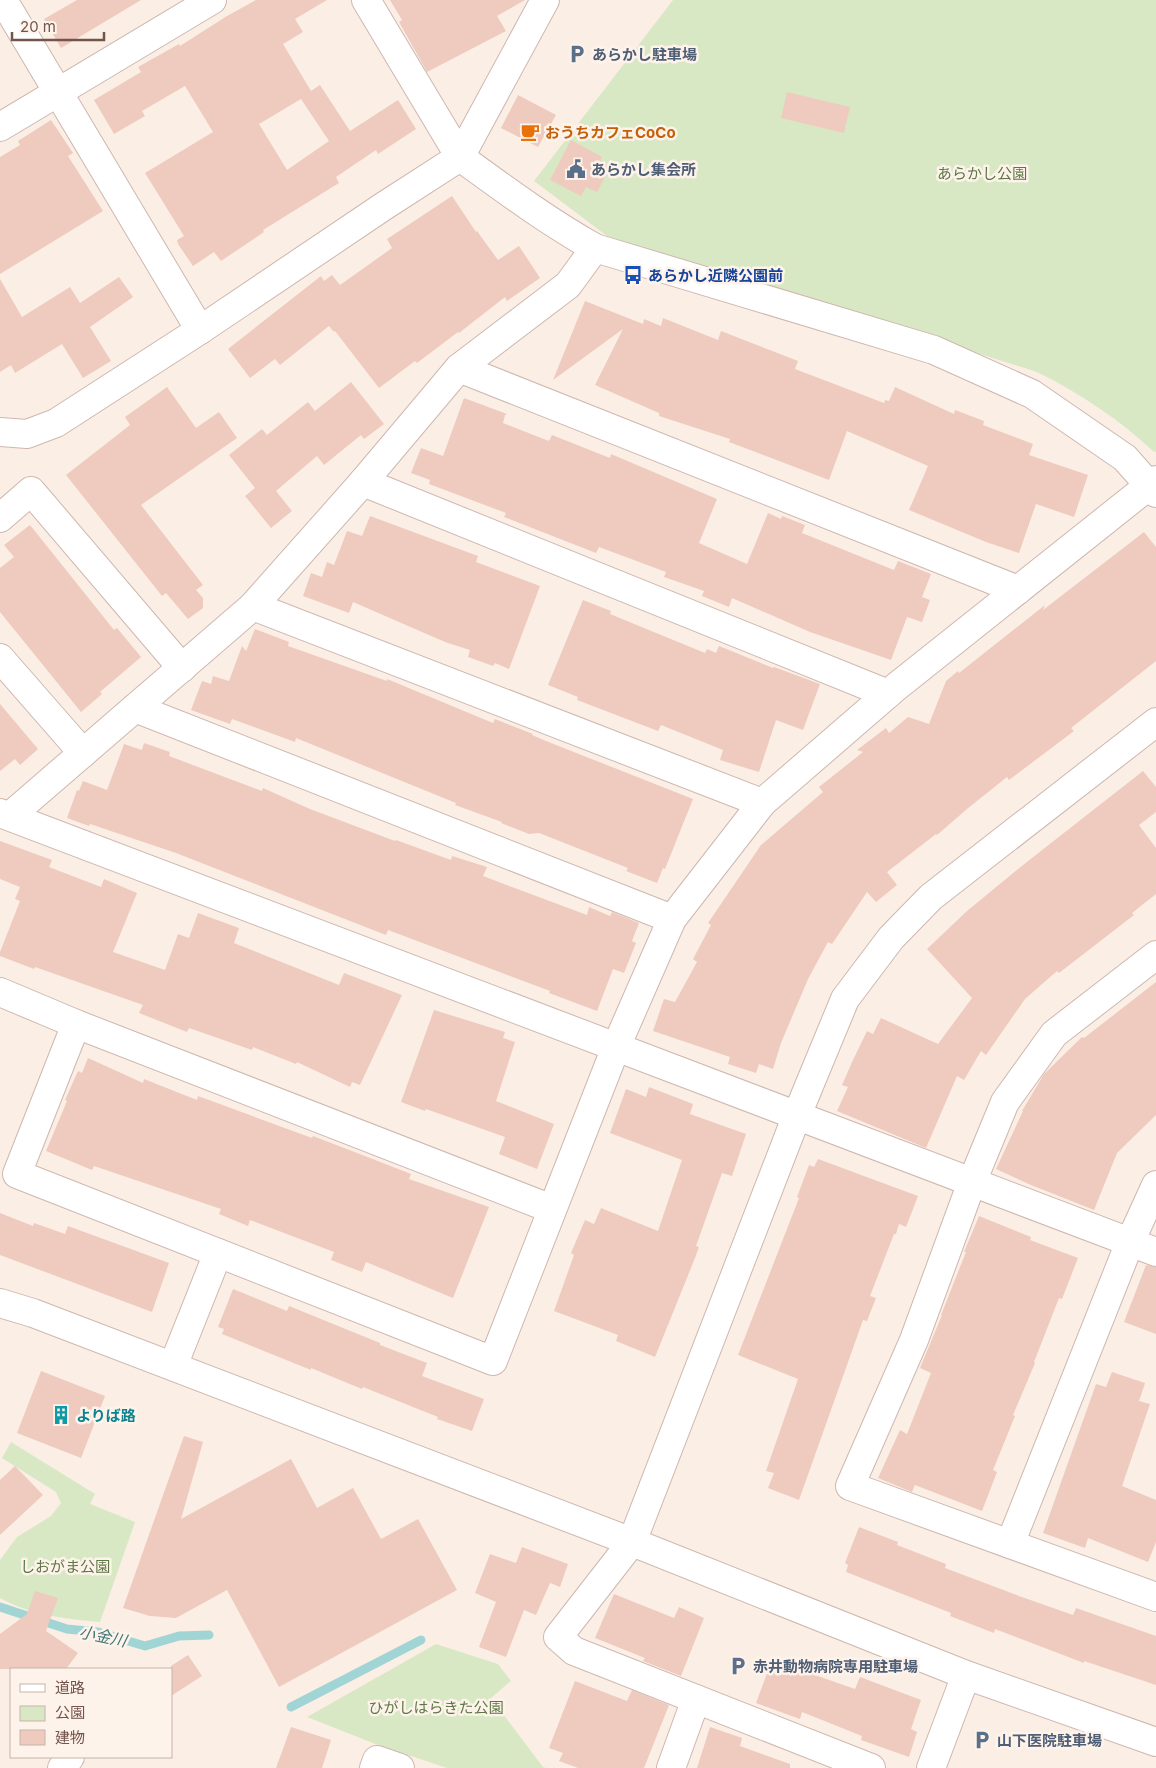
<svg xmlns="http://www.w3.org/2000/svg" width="1156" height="1768" font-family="Inter,'Noto Sans JP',sans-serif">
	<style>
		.green { fill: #d8e8c4 }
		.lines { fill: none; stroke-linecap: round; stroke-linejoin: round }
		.stream { stroke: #a1d5d5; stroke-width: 9 }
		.building { fill: #efcabe; fill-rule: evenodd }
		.minor-casing { stroke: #ceb7af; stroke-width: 30 }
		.tertiary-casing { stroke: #ceb7af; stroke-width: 30 }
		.minor { stroke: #fff; stroke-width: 28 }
		.tertiary { stroke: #fff; stroke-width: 28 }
		.labels { text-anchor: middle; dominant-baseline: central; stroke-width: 5; stroke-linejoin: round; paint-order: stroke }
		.service-label { font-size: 15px; font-weight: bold; fill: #4e5e75; stroke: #fef3eb; text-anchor: start }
		.food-label { font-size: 15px; font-weight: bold; fill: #c56008; stroke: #fef3eb; text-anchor: start }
		.park-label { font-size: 15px; fill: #5c7844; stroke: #fef3eb }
		.transit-label { font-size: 15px; font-weight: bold; fill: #164399; stroke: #fef3eb; text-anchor: start }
		.culture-label { font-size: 15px; font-weight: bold; fill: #0d838f; stroke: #fef3eb; text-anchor: start }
		.water-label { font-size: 16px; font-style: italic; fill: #407777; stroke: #fef3eb }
	</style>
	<rect width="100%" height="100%" fill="#fbefe5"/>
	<g class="green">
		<path d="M673 0H1156V452L1153 451C1117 418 1081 394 1037 372L607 236 534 181Z"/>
		<path d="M11 1442 95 1494 90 1504 135 1522 100 1622C66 1619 30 1615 0 1598V1560L17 1537 51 1516 61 1503 56 1492 2 1458Z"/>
		<path d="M436 1644 498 1664 511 1681 491 1698 543 1767 546 1768H447L378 1745 307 1717Z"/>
	</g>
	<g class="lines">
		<g class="stream">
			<path d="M0 1607 67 1629 98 1632 145 1646 179 1636 209 1635"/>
			<path d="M291 1707 421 1640"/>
		</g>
	</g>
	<g class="building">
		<path d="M77 0H141L61 48 44 19Z"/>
		<path d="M256 0H327L295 19 303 32 283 44 311 91 320 85 350 131 398 100 416 129 378 154 376 150 336 177 339 183 263 230 264 232 221 261 214 252 193 266 178 244 177 240 184 236 145 173 213 132 185 86 142 111 145 116 114 134 94 100 141 72 138 67 179 44 180 46 227 16ZM301 99 329 141 287 170 259 124Z"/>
		<path d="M390 0H525L497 16 506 31 427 72 399 22 402 20Z"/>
		<path d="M787 92 850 107 844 133 781 118Z"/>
		<path d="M518 95 556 115 538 147 501 128Z"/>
		<path d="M51 120 73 153 68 156 103 211 0 274V157L20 145 18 141Z"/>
		<path d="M571 140 602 157 600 160 611 166 597 192 586 187 581 196 550 180Z"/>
		<path d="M452 196 476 232 477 231 498 260 519 246 540 278 507 301 505 297 459 333 458 332 417 363 415 361 379 388 335 331 334 332 329 326 280 365 275 359 250 378 228 349 321 276 324 281 332 275 340 285 392 248 387 239Z"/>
		<path d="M119 277 133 297 90 327 111 361 83 378 62 344 15 373 11 365 0 372V279L22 317 70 287 80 303Z"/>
		<path d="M585 301 643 324 644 319 661 326 663 318 718 340 721 331 798 361 795 369 884 403 885 400 889 401 895 387 954 414 955 410 984 421 983 425 1033 444 1029 455 1088 475 1074 517 1036 504 1019 553 986 542 909 510 928 466 847 431 829 480 729 442 730 439 659 416V413L595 385 623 329 553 380Z"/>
		<path d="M351 382 384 424 364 439 361 435 324 465 317 456 276 491 292 511 271 528 245 496 255 488 229 455 262 429 267 435 308 402 315 411Z"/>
		<path d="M167 387 196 428 219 412 237 438 141 505 203 585 196 590 203 598V608L188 619 166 593 162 596 66 475 130 425 125 417Z"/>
		<path d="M464 398 507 414 505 415 503 423 549 441 552 435 610 458 611 454 717 499 699 543 747 564 768 513 781 519 782 516 805 525 802 533 894 570 898 561 931 574 922 597 930 600 922 622 907 617 891 660 810 632 732 598 729 607 702 596 704 591 664 577 666 572 599 547 596 553 504 517 506 513 429 484 430 480 411 473 421 448 443 456Z"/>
		<path d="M370 516 478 556 476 562 540 586 509 669 495 663 493 666 468 657 470 650 445 642 353 602 349 613 303 596 311 573 322 577 327 562 334 565 347 531 362 536Z"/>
		<path d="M30 525 114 630 117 628 141 657 100 692 102 694 81 712 0 612V568L14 557 4 545Z"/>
		<path d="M1144 532 1156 547V661L1071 728 1074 731 1009 780 1007 777 967 809 937 835 936 834 887 872 897 885 876 902 867 892 832 944 828 942 808 979 781 1043 773 1069 759 1064 756 1073 728 1064 730 1057 653 1031 664 999 675 1002 697 962 693 959 711 925 708 923 761 845 823 792 819 787 863 752 857 750 886 728 889 733 908 717 929 724 946 681 958 671 959 673 1045 605 1043 610Z"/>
		<path d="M583 600 611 611 610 614 705 653 707 649 716 653 719 646 773 668 774 667 820 684 803 730 776 720 759 772 720 760 723 750 661 725 658 731 577 700 578 697 548 685Z"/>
		<path d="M255 629 289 642 288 646 387 681V679L493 723 495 719 533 734 532 735 546 741 693 799 665 869 663 868 657 883 626 871 628 868 539 833 529 834 501 823 502 822 455 805 456 803 296 738 295 742 232 719 230 724 191 710 202 681 211 684 213 676 229 681 242 646 246 651Z"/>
		<path d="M0 704 38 749 20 765 15 759 0 771Z"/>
		<path d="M144 743 170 752 169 756 262 791 263 788 310 809 395 841 396 840 451 860 452 856 487 867 483 876 587 915 589 907 610 916 612 912 639 923 632 941 636 943 624 973 613 969 597 1011 549 993 550 991 388 930 386 935 176 853 90 824 89 826 67 818 77 790 79 791 83 781 107 790 124 744 142 750Z"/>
		<path d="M1143 771 1156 787V812L1139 825 1156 848V894L1132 913 1134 915 1059 973 1057 971 1025 999 986 1055 981 1051 964 1080 957 1076 926 1148 837 1111 848 1087 842 1085 853 1060 867 1031 873 1034 881 1018 938 1044 972 998 927 949 967 911 1023 865Z"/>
		<path d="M0 841 52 860 49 867 101 887 104 879 137 893 113 952 165 970 178 934 189 938 198 913 239 928 234 943 339 985 344 973 402 995 360 1085 352 1082 350 1087 297 1062 296 1064 253 1047 252 1050 189 1028 187 1032 139 1013 143 1005 35 967 34 969 0 956V952L20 901 15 899 20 887 0 879Z"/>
		<path d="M1156 982V1115L1117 1153 1094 1210 1031 1185 996 1169 1023 1111H1022L1044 1074 1082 1037 1084 1038Z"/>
		<path d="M434 1010 505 1032 503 1038 515 1042 496 1101 554 1124 537 1169 499 1154 505 1137 426 1109 425 1111 401 1102Z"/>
		<path d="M88 1058 143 1083 144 1079 197 1100 198 1096 312 1138 313 1136 370 1158 411 1174 409 1179 489 1207 453 1298 366 1262 362 1272 331 1260 334 1252 250 1220 248 1226 219 1214 221 1209 94 1166 92 1170 46 1151 67 1101 65 1100 78 1071 82 1073Z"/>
		<path d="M649 1087 693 1104 690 1114 746 1134 732 1176 722 1173 696 1246 699 1247 695 1258 655 1357 616 1341 618 1335 554 1311 574 1255 571 1253 585 1220 594 1224 601 1208 658 1231 682 1160 610 1133 626 1089 646 1097Z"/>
		<path d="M818 1159 918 1196 906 1227 899 1224 896 1234H894L870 1296 876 1298 867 1321 863 1320 799 1500 768 1488 774 1473 766 1471 798 1379 738 1355 799 1198 797 1197 809 1165 814 1167Z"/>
		<path d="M0 1213 33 1226 34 1223 65 1234 68 1226 169 1263 152 1312 0 1255Z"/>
		<path d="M979 1216 1031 1237 1030 1240 1078 1258 1062 1299 1059 1298 1034 1362 1035 1363 1013 1415 1015 1416 993 1470 997 1472 982 1511 915 1485 912 1492 878 1478 900 1430 907 1434 931 1373 920 1368 942 1315H941L966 1252H964Z"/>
		<path d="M1146 1265 1156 1267V1334L1124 1322Z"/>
		<path d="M233 1289 287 1311 289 1306 380 1343V1345L427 1363 422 1376 484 1399 472 1431 437 1419 438 1417 363 1387 362 1389 311 1368V1370L222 1334 224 1329 218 1327Z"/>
		<path d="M41 1371 105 1396 81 1458 17 1433Z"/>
		<path d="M1112 1372 1145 1383 1139 1401 1150 1404 1122 1486 1156 1500V1542L1148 1562 1088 1538 1085 1548 1043 1533 1096 1384 1106 1387Z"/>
		<path d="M184 1436 203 1442 181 1519 291 1459 317 1508 353 1488 381 1539 418 1519 457 1590 279 1687 227 1590 176 1618 150 1616 123 1608Z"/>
		<path d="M15 1466 43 1495 0 1535V1480Z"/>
		<path d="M859 1527 898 1542 897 1545 946 1564 945 1568 1019 1596 1073 1615 1076 1608 1156 1636V1685L1084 1661V1663L995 1629 994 1633 950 1616 951 1613 846 1572 848 1565 845 1563Z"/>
		<path d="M522 1547 568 1564 560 1587 550 1583 536 1615 524 1610 506 1657 479 1647 496 1602 475 1593 490 1554 516 1563Z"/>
		<path d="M35 1591 58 1598 46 1631 78 1653 66 1669H0V1634L27 1614Z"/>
		<path d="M614 1594 674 1618 679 1607 704 1618 681 1676 643 1661 645 1658 595 1638Z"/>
		<path d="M188 1655 202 1676 171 1696V1666Z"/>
		<path d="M772 1660 855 1689 860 1677 921 1700 911 1729 917 1732 909 1757 861 1740 862 1736 802 1712 800 1719 756 1703Z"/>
		<path d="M575 1681 627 1701 632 1690 669 1705 644 1768H578L559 1761 563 1753 549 1748Z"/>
		<path d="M291 1727 331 1740 322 1768H276Z"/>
		<path d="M710 1727 742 1738 740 1746 790 1764V1768H697Z"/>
	</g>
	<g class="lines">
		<g class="minor-casing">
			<g id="minor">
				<path d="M3 0 200 330"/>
				<path d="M366 0 460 157"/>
				<path d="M0 127 212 0"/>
				<path d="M459 368 1018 590"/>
				<path d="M0 432 27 434 56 423 200 330 384 206 460 157 545 0"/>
				<path d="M363 482 888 694"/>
				<path d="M0 518 31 491 182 668"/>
				<path d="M253 606 762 803"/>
				<path d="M0 658 83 753"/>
				<path d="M135 708 672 919"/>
				<path d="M0 813 1156 1252"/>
				<path d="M10 816 253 606 363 482 459 368 568 285 595 248"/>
				<path d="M1156 955 1054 1034 1005 1102 972 1182 914 1340 850 1486 1156 1597"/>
				<path d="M0 992 76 1024 17 1174 493 1361 616 1047 672 919 762 803 896 687 1156 480"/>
				<path d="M76 1024 552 1209"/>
				<path d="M173 1366 218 1253"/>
				<path d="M632 1542 558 1637 574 1651 871 1768"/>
				<path d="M1010 1544 1130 1242 1156 1185"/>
				<path d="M62 1768 70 1757"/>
				<path d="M374 1768 377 1760 400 1768"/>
				<path d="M671 1768 696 1699"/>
				<path d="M931 1768 966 1675"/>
			</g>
		</g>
		<g class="tertiary-casing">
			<g id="tertiary">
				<path d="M460 157C504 189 547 221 595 248L934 350 1032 394 1125 458 1156 493"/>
				<path d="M0 1303 33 1313 632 1542 966 1675 1156 1742"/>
				<path d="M632 1542 797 1115 845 999 891 938 931 897 1156 722"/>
			</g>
		</g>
		<use href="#minor" class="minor"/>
		<use href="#tertiary" class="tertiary"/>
	</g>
	<defs>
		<g id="parking-bare" transform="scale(1.5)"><path d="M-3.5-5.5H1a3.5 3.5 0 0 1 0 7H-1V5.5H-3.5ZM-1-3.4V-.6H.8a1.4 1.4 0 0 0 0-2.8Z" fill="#5c6f8a" stroke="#fef3eb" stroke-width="2.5" paint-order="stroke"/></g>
		<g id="cafe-bare" transform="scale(1.5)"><path d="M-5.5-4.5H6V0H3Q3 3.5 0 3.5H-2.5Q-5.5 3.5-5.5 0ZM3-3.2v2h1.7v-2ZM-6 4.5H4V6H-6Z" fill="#e8710a" stroke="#fef3eb" stroke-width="2.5" paint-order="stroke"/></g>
		<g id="civic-bare" transform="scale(1.5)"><path d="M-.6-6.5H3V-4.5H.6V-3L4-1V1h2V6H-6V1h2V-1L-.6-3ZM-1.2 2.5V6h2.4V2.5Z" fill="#5c6f8a" stroke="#fef3eb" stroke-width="2.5" paint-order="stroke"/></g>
		<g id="bus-bare" transform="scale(1.5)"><path d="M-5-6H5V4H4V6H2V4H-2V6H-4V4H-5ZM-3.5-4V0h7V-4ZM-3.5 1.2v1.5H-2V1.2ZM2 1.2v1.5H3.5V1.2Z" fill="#1a4fb4" stroke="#fef3eb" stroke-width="2.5" paint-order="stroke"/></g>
		<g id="building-bare" transform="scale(1.5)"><path d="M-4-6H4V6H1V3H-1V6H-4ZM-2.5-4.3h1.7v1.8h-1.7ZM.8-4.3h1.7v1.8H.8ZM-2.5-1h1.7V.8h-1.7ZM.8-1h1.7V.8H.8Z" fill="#0f9aa8" stroke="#fef3eb" stroke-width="2.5" paint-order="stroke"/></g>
	</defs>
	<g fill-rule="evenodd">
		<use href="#parking-bare" x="577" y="54"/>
		<use href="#cafe-bare" x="530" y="132"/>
		<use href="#civic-bare" x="576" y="169"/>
		<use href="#bus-bare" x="633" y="275"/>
		<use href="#building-bare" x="61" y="1415"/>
		<use href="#parking-bare" x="738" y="1666"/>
		<use href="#parking-bare" x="982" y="1740"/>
	</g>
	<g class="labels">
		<g class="service-label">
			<text x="592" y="54">あらかし駐車場</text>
			<text x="591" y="169">あらかし集会所</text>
			<text x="753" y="1666">赤井動物病院専用駐車場</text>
			<text x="997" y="1740">山下医院駐車場</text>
		</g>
		<g class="food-label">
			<text x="545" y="132">おうちカフェCoCo</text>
		</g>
		<g class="park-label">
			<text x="982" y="173">あらかし公園</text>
			<text x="65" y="1566">しおがま公園</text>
			<text x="436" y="1707">ひがしはらきた公園</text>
		</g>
		<g class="transit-label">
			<text x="648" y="275">あらかし近隣公園前</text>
		</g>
		<g class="culture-label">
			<text x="76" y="1415">よりば路</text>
		</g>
		<g class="water-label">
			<text transform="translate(103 1636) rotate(12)">小金川</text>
		</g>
	</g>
	<rect x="10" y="1668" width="162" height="90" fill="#fef3eb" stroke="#c6b3ab"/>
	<rect x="20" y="1684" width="25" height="8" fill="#ffffff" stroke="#c6b3ab"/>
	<text x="55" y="1693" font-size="15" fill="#73534b">道路</text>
	<rect x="20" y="1706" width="25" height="15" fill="#d8e8c4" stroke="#c6b3ab"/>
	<text x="55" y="1718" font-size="15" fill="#73534b">公園</text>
	<rect x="20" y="1730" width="25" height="15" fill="#efcabe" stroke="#c6b3ab"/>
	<text x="55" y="1743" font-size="15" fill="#73534b">建物</text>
	<path d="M12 32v8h92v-8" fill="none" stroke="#73534b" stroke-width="2.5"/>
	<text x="20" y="32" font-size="15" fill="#73534b" stroke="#fef3eb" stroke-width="4" paint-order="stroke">20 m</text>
</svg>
